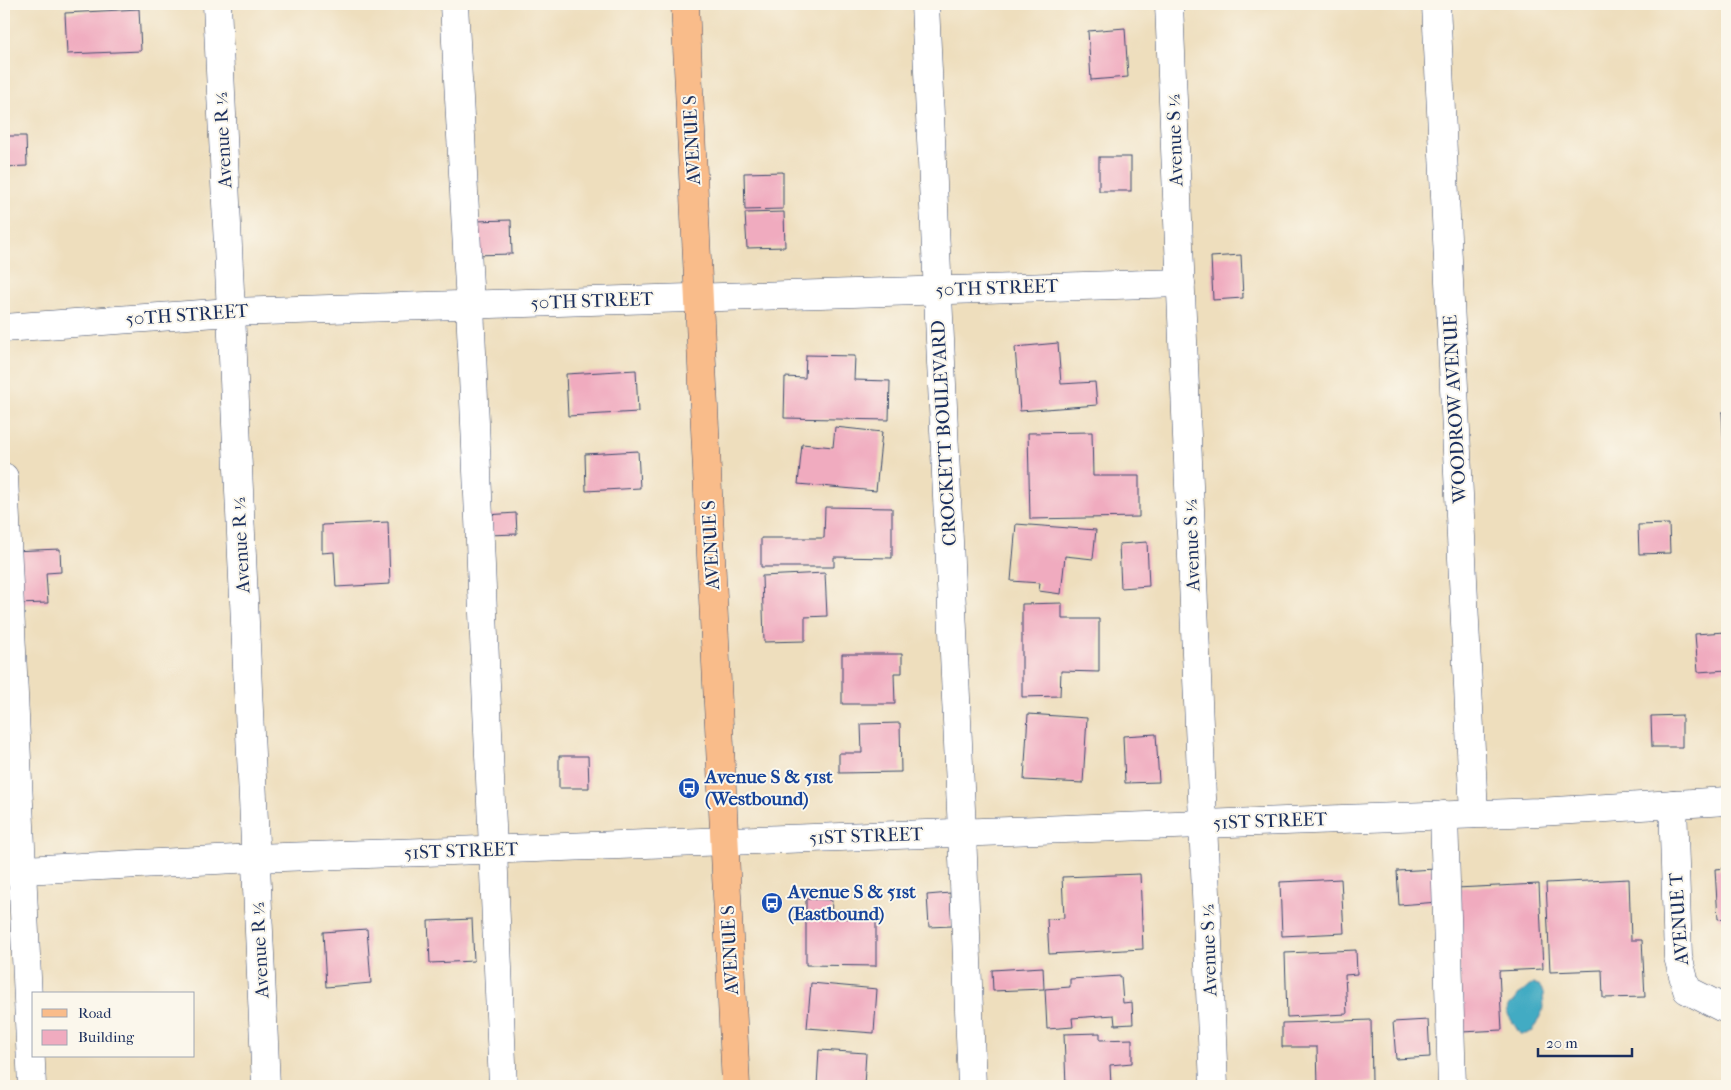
<svg xmlns="http://www.w3.org/2000/svg" width="1731" height="1090" font-family="'IM FELL French Canon',serif">
	<style>
		.water { fill: #43abc3; stroke: #2f6d90 }
		.building { fill: #f0abbf }
		.lines { fill: none; stroke-linecap: round; stroke-linejoin: round }
		.minor-casing { stroke: #3b496c; stroke-width: 29 }
		.major-casing { stroke: #3b496c; stroke-width: 29 }
		.minor { stroke: #fff; stroke-width: 28 }
		.major { stroke: #f9bc8a; stroke-width: 28 }
		.labels { text-anchor: middle; dominant-baseline: central; stroke-width: 4; stroke-linejoin: round; paint-order: stroke }
		.street-label { font-size: 19px; fill: #1b2f5e; stroke: #fbf7ec }
		.transit-label { font-size: 19px; font-weight: bold; fill: #164399; stroke: #fbf7ec; text-anchor: start }
	</style>
	<rect width="100%" height="100%" fill="#fbf7ec"/>
	<filter id="ink" filterUnits="userSpaceOnUse"><feTurbulence type="fractalNoise" baseFrequency=".02" numOctaves="2"/><feDisplacementMap in="SourceGraphic" scale="10" xChannelSelector="R" yChannelSelector="G"/><feConvolveMatrix kernelMatrix="1 2 1 2 8 2 1 2 1" color-interpolation-filters="sRGB"/></filter>
	<filter id="wash" filterUnits="userSpaceOnUse"><feTurbulence type="fractalNoise" baseFrequency=".0096" numOctaves="4" result="noise"/><feDisplacementMap in="SourceGraphic" scale="20" xChannelSelector="R" yChannelSelector="G"/><feGaussianBlur stdDeviation="1.12" result="paint"/><feColorMatrix in="noise" values="0 0 0 0 0 0 0 0 0 0 0 0 0 0 0 0 0 1.4 0 .05"/><feComposite in="paint" operator="in"/></filter>
	<g filter="url(#wash)">
		<rect width="100%" height="100%" fill="#eedebd"/>
		<path class="water" d="M1533 984 1539 985 1543 992 1544 1008 1533 1031 1526 1034H1520L1507 1013 1509 1005 1514 1002 1518 995C1524 992 1527 987 1533 984Z"/>
		<g id="blocks">
			<g class="building">
				<path d="M139 9 141 51 67 54 65 13Z"/>
				<path d="M1125 28 1128 77 1091 80 1088 31Z"/>
				<path d="M4 136H26L27 166 4 167Z"/>
				<rect x="1099" y="157" width="32" height="34"/>
				<path d="M783 172V209L745 210 744 173Z"/>
				<path d="M784 212 785 247 747 248 745 213Z"/>
				<path d="M511 220 512 254 474 255V221Z"/>
				<path d="M1241 255 1243 298 1213 300 1211 257Z"/>
				<path d="M1058 343 1061 384 1095 382 1097 405 1020 411 1015 347Z"/>
				<path d="M806 355 855 356 854 380 890 381 889 420 784 418 785 377 805 378Z"/>
				<path d="M636 370 638 412 568 416 566 374Z"/>
				<path d="M1722 412H1727V449H1724Z"/>
				<path d="M835 427 882 432 876 491 798 484 802 444 833 447Z"/>
				<path d="M1092 432 1093 476H1139V517L1030 519 1028 433Z"/>
				<path d="M638 451 640 488 586 491 585 454Z"/>
				<path d="M825 507 892 508V558L834 557V567H761V538H824Z"/>
				<path d="M516 513 517 534 488 535 487 515Z"/>
				<path d="M388 522 390 584 336 587 334 552 322 553V525Z"/>
				<path d="M1016 524 1096 530 1093 559 1065 556 1061 594 1039 591 1040 583 1011 581Z"/>
				<path d="M1669 524 1670 553 1639 554 1638 525Z"/>
				<path d="M1147 542 1149 586 1121 588 1119 544Z"/>
				<path d="M60 549 61 572 46 573 48 603 14 604 11 551Z"/>
				<path d="M825 573 827 616 805 617V641L764 642 762 576Z"/>
				<path d="M1062 603V619H1099V672L1061 671 1060 696 1022 697V604Z"/>
				<path d="M1725 632 1727 670 1698 672 1695 634Z"/>
				<path d="M842 654H902V673H894L895 704H842Z"/>
				<path d="M1028 714 1087 718 1083 783 1024 780Z"/>
				<path d="M1682 715V747H1652L1651 716Z"/>
				<path d="M900 723 901 772 839 773V753H862L861 724Z"/>
				<path d="M1156 734 1159 782 1125 783 1123 736Z"/>
				<path d="M559 756H588L589 788H559Z"/>
				<path d="M1727 868V918L1718 919 1715 869Z"/>
				<path d="M1436 869 1438 902 1399 905 1397 871Z"/>
				<path d="M1140 874 1143 949 1049 954 1047 919 1064 918 1062 877Z"/>
				<path d="M1341 879 1344 933 1282 936 1280 882Z"/>
				<path d="M1629 879 1631 940H1642L1645 997 1603 998 1602 970 1550 972 1546 883Z"/>
				<path d="M1539 884 1543 969 1499 971 1502 1030 1462 1032 1456 888Z"/>
				<path d="M950 893 952 926 929 927 927 895Z"/>
				<path d="M806 899 832 900 831 918 876 919V966L806 965Z"/>
				<path d="M472 919 474 961 430 963 428 921Z"/>
				<path d="M367 929 371 983 326 987 323 932Z"/>
				<path d="M1356 950 1357 974 1345 975 1347 1014 1287 1017 1285 953Z"/>
				<path d="M1043 967 1044 989 993 991 992 970Z"/>
				<path d="M1121 976 1123 1003 1132 1002 1133 1024 1115 1025 1114 1015 1072 1018 1073 1027 1047 1029 1045 989 1070 987V979Z"/>
				<path d="M811 983 877 989 874 1033 807 1028Z"/>
				<path d="M1371 1020 1372 1082 1337 1083V1086H1318L1317 1047H1282V1023Z"/>
				<path d="M1428 1020 1430 1057 1396 1059 1393 1022Z"/>
				<path d="M1100 1033V1040L1132 1039V1063L1110 1065 1111 1086H1066L1064 1034Z"/>
				<path d="M819 1050 866 1053 864 1086H817Z"/>
			</g>
		</g>
	</g>
	<g filter="url(#ink)">
		<use href="#blocks" fill-opacity="0" stroke="#3b496c" stroke-width="1"/>
		<g class="lines">
			<g class="minor-casing">
				<g id="minor">
					<path d="M217 4 266 1086"/>
					<path d="M454 4 470 305 503 1086"/>
					<path d="M925 4 962 832 972 1086"/>
					<path d="M1169 4 1214 1086"/>
					<path d="M1436 4 1474 814"/>
					<path d="M4 328 230 312 1181 283"/>
					<path d="M4 477 32 1086"/>
					<path d="M1673 804 1678 957 1687 990 1721 1007 1727 1009"/>
					<path d="M1444 815 1452 1086"/>
					<path d="M4 871 255 858 1538 812 1727 801"/>
				</g>
			</g>
			<g class="major-casing">
				<path id="major" d="M685 4 736 1086"/>
			</g>
			<use href="#minor" class="minor"/>
			<use href="#major" class="major"/>
		</g>
	</g>
	<defs>
		<g id="bus-disc" transform="scale(1.125)"><circle r="9.5" fill="#1a4fb4" stroke="#fbf7ec"/><path d="M-5-6H5V4H4V6H2V4H-2V6H-4V4H-5ZM-3.5-4V0h7V-4ZM-3.5 1.2v1.5H-2V1.2ZM2 1.2v1.5H3.5V1.2Z" fill="#fff"/></g>
	</defs>
	<g fill-rule="evenodd">
		<use href="#bus-disc" x="689" y="788"/>
		<use href="#bus-disc" x="772" y="903"/>
	</g>
	<g class="labels">
		<g class="street-label">
			<text transform="translate(223 140) rotate(-93)">Avenue R ½</text>
			<text transform="translate(692 140) rotate(-93)">AVENUE S</text>
			<text transform="translate(1175 140) rotate(-92)">Avenue S ½</text>
			<text transform="translate(997 288) rotate(-2)">50TH STREET</text>
			<text transform="translate(592 301) rotate(-2)">50TH STREET</text>
			<text transform="translate(187 315) rotate(-4)">50TH STREET</text>
			<text transform="translate(1455 409) rotate(-93)">WOODROW AVENUE</text>
			<text transform="translate(944 433) rotate(-93)">CROCKETT BOULEVARD</text>
			<text transform="translate(241 545) rotate(-93)">Avenue R ½</text>
			<text transform="translate(711 545) rotate(-93)">AVENUE S</text>
			<text transform="translate(1192 545) rotate(-92)">Avenue S ½</text>
			<text transform="translate(1270 821) rotate(-2)">51ST STREET</text>
			<text transform="translate(866 836) rotate(-2)">51ST STREET</text>
			<text transform="translate(461 851) rotate(-2)">51ST STREET</text>
			<text transform="translate(1679 919) rotate(-94)">AVENUE T</text>
			<text transform="translate(260 950) rotate(-93)">Avenue R ½</text>
			<text transform="translate(730 950) rotate(-93)">AVENUE S</text>
			<text transform="translate(1209 950) rotate(-92)">Avenue S ½</text>
		</g>
		<g class="transit-label">
			<text x="705" y="777">Avenue S &amp; 51st<tspan x="705" dy="22">(Westbound)</tspan></text>
			<text x="788" y="892">Avenue S &amp; 51st<tspan x="788" dy="22">(Eastbound)</tspan></text>
		</g>
	</g>
	<rect width="1731" height="1090" fill="none" stroke="#fbf7ec" stroke-width="20"/>
	<rect x="32" y="992" width="162" height="65" fill="#fbf7ec" stroke="#a1a7b3"/>
	<rect x="42" y="1009" width="25" height="8" fill="#f9bc8a" stroke="#a1a7b3"/>
	<text x="78" y="1018" font-size="15" fill="#1b2f5e">Road</text>
	<rect x="42" y="1030" width="25" height="15" fill="#f0abbf" stroke="#a1a7b3"/>
	<text x="78" y="1042" font-size="15" fill="#1b2f5e">Building</text>
	<path d="M1538 1048v8h94v-8" fill="none" stroke="#1b2f5e" stroke-width="2.5"/>
	<text x="1546" y="1048" font-size="15" fill="#1b2f5e" stroke="#fbf7ec" stroke-width="4" paint-order="stroke">20 m</text>
</svg>
